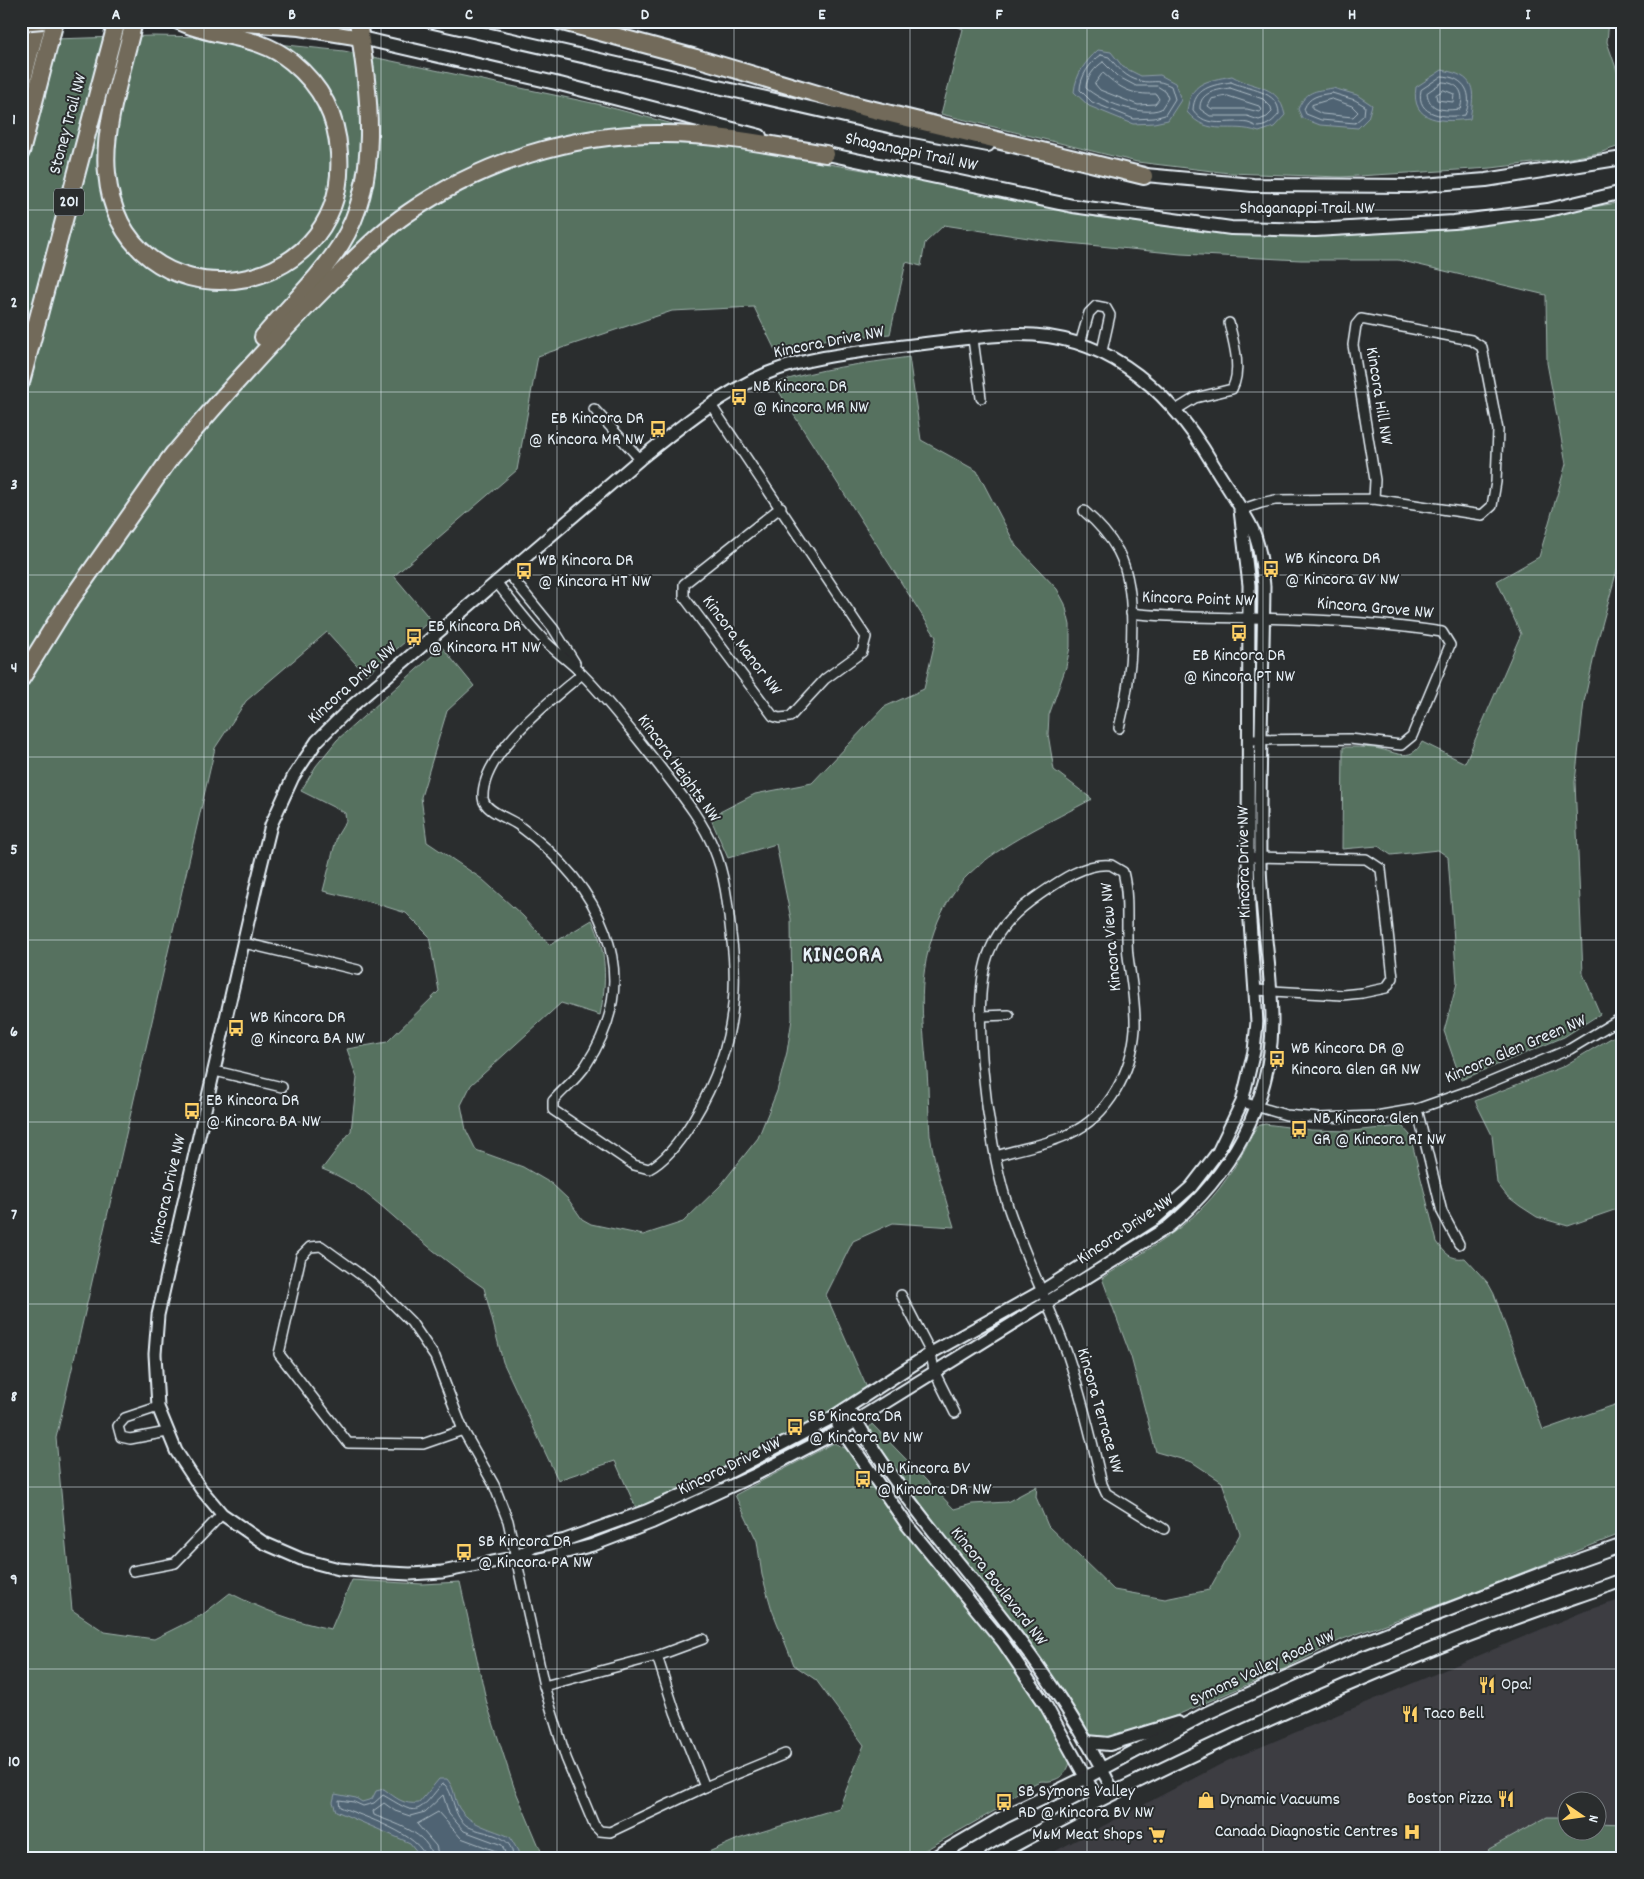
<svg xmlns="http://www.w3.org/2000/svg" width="1644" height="1879" font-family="Dekko,sans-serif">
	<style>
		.built { fill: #3c3c42 }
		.green { fill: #56715f; stroke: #9fb1ac }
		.water { fill: #4f6473; stroke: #8c9ca8 }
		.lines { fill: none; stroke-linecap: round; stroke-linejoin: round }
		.shore { stroke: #abb9c3; stroke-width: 1 }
		.minor-casing { stroke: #e8f1f8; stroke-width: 12 }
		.tertiary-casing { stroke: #e8f1f8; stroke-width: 15 }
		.secondary-casing { stroke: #e8f1f8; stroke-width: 16 }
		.primary-casing { stroke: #e8f1f8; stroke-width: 18 }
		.motorway-casing { stroke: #e8f1f8; stroke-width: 20 }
		.minor { stroke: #2a2d2e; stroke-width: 9 }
		.tertiary { stroke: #2a2d2e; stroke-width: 11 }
		.secondary { stroke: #2a2d2e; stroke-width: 12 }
		.primary { stroke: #726b5a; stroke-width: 14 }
		.motorway { stroke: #726b5a; stroke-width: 16 }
		.primary-bridge-casing { stroke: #e8f1f8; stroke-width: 18; stroke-linecap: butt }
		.primary-bridge { stroke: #726b5a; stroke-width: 14 }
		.grid { fill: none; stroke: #e8f1f8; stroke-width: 1; stroke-opacity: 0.55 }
		.labels { text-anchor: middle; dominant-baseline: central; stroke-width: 4; stroke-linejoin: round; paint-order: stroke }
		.shield { fill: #2a2d2e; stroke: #afb6bb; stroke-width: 1 }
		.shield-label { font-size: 16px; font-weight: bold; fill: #e8f1f8 }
		.street-label { font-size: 18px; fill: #e8f1f8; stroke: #2a2d2e }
		.poi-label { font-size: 18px; fill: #e8f1f8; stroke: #2a2d2e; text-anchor: start }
		.district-label { font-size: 22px; font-weight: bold; letter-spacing: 1px; fill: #e8f1f8; stroke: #2a2d2e }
		.neatline { fill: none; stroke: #e8f1f8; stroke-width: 2 }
		.grid-label { font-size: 16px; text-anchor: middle; font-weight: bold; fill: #e8f1f8 }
	</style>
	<rect width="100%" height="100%" fill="#2a2d2e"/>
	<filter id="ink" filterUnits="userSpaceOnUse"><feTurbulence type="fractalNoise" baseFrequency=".02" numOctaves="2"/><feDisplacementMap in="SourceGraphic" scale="10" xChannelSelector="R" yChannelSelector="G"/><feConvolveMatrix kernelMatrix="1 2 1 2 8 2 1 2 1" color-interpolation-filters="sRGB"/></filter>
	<g filter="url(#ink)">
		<path class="built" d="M1623 1599V1824L1597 1823 1596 1802H1566V1817H1547L1489 1849 1482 1858H1042L1227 1761 1585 1611Z"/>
		<g class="green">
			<path d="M944 21H1609L1607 42 1623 88V145L1599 153 1558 160 1491 168 1341 177 1229 173 1137 162 941 114 963 29Z"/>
			<path d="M152 36 210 37 344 51 597 104 817 162 927 181 1101 218 1190 228 1336 234 1460 229 1623 202V548L1597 643 1584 702 1575 782 1583 974 1600 1014 1564 1037 1461 1080 1444 1031 1457 983 1448 857 1438 850 1391 855 1378 846 1342 849 1343 747C1353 747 1364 747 1374 748 1393 750 1410 765 1422 742L1465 763 1521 634 1497 581 1539 557 1566 464 1547 363 1546 295 1398 260H1301L1181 254 1048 241 944 225 925 243 921 266 906 262 890 334 810 341 776 352 754 307 672 311 538 356 517 470 394 576 431 620 366 675 327 632 246 701 215 748 56 1438 72 1610 105 1632 154 1639 202 1615 230 1593C263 1610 295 1622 331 1629L352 1580 422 1584 460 1582 487 1704 514 1787 544 1858H21V40Z"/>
			<path d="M909 357 921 440 977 471 1016 546 1057 589 1065 604 1070 625V647L1066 667 1049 715 1048 734 1054 770 1092 799C1052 821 1002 843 969 874 956 886 945 905 938 921 916 975 922 1015 927 1071 929 1092 928 1114 930 1135 935 1167 945 1197 954 1227L893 1223 853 1241 826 1295 867 1388C794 1434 718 1478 636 1508L615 1461 558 1480 503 1362 484 1288C461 1272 438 1255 416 1236 386 1211 360 1183 322 1169L351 1131 357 1078 347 1049 387 1042 439 991 429 936 406 913 374 903 323 891 337 836 346 821 345 813 301 791 316 766 337 740 442 647 474 686 447 711 421 797 427 842 482 879 523 916 550 945 592 920C607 951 607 981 600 1015L561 1003 471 1085 461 1105 466 1130 476 1150 523 1167 552 1184 568 1199 582 1219 591 1224 643 1235 683 1222 720 1186 758 1138 777 1091 787 1052 792 1019 791 919 776 844 728 858 710 817 755 794 812 783 884 707 924 689 936 637 774 384C817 368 863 364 909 357Z"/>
			<path d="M1623 1031V1207L1568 1226 1537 1217 1520 1206 1507 1196 1497 1183 1492 1135 1475 1101 1562 1067Z"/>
			<path d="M1265 1124 1311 1130 1351 1131 1402 1126 1410 1135 1437 1242C1445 1253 1450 1260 1465 1258L1488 1283 1494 1294 1543 1430 1623 1402V1533L1463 1596 1343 1639 1284 1669 1147 1728 1114 1738H1099L1091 1735 1086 1730 1006 1614 960 1557 870 1433 869 1428 872 1424 954 1509 972 1504 1007 1502 1037 1486 1036 1497 1048 1526 1114 1590 1165 1599 1209 1590 1240 1534 1222 1482 1192 1462 1156 1452 1131 1357 1102 1278C1137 1256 1175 1236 1204 1206 1227 1183 1242 1155 1257 1126Z"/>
			<path d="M834 1443 847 1449 890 1513 1017 1669 1071 1753C1071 1767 1065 1778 1050 1781 1046 1782 1042 1780 1038 1782 1023 1789 1007 1798 996 1810L911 1858H695L738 1839 839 1808 864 1745 816 1680 794 1665 772 1610 762 1575 757 1541 735 1495Z"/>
			<path d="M1547 1817H1566V1832H1596L1597 1823 1623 1824V1858H1482L1489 1849Z"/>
		</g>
		<g class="water">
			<path d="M1098 50 1111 52 1123 67 1141 76 1160 75 1175 83 1181 100 1168 120 1154 123 1133 124 1089 106 1074 92C1076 74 1085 62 1098 50Z"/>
			<path d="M1442 70C1476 76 1475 89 1470 119 1445 122 1410 124 1416 87Z"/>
			<path d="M1232 76C1256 90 1278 83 1285 115L1274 127 1259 132C1231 122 1209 138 1187 112 1190 82 1206 81 1232 76Z"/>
			<path d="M1333 88 1357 95 1372 105 1368 118 1358 128 1320 125 1302 118 1298 109C1306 91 1314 91 1333 88Z"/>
			<path d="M439 1779H447C456 1790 453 1797 459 1808 469 1825 493 1829 510 1837L518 1851V1858H422L410 1843 336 1811 333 1802 335 1794 356 1798 362 1802 372 1799 376 1791 384 1789C396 1798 403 1805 419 1803Z"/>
		</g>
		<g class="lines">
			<g class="shore">
				<path d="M1101 55 1109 57C1117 67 1126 78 1140 81 1154 84 1155 78 1171 86L1175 99 1165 115 1154 118 1134 119 1092 102 1080 90C1080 77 1090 62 1101 55Z"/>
				<path d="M1103 62 1117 76 1136 86H1157L1165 91 1168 98 1161 109C1142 117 1101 102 1086 88 1086 78 1095 67 1103 62Z"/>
				<path d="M1103 73C1121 89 1131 95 1156 94L1159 99 1155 104 1138 105 1100 90 1095 84Z"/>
				<path d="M1442 76C1465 77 1474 94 1465 115 1447 118 1415 117 1421 90Z"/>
				<path d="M1231 82C1248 90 1279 90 1279 114 1274 120 1268 126 1259 127 1256 127 1252 124 1248 123 1228 119 1207 130 1193 110 1194 88 1212 85 1231 82Z"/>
				<path d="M1443 82C1460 83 1465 94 1460 109 1444 111 1429 111 1427 93Z"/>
				<path d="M1230 88 1263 99 1271 107 1272 112 1267 117 1259 120 1247 116H1210L1200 109C1199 92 1217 90 1230 88Z"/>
				<path d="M1444 90 1454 94 1453 102 1437 100 1436 95Z"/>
				<path d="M1332 93 1355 100 1365 106 1364 115 1355 123 1321 120 1306 114 1304 109C1309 96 1319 95 1332 93Z"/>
				<path d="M1228 96 1259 106 1262 110 1259 112 1247 109H1212L1208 106 1212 99Z"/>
				<path d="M1332 99 1352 106 1358 112 1353 117 1322 114 1312 109V105Z"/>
				<path d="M425 1858C423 1835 360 1815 340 1807L339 1800 354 1802 363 1806 374 1803 383 1795C416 1814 415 1818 441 1785L444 1784C456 1795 451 1817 469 1827 486 1835 513 1833 513 1858"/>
				<path d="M432 1858C430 1832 392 1823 374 1815L373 1811 384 1803 395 1811 410 1816 425 1812 443 1795 449 1814 464 1831 502 1845 507 1858"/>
				<path d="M439 1858 436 1846 417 1824 438 1812 461 1838 496 1851 499 1858"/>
			</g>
			<g class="minor-casing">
				<g id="minor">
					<path d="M973 339 981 398"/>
					<path d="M1080 344 1089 313 1096 306 1106 308 1110 315 1102 351"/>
					<path d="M711 405 866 637 862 652 825 679 790 717 779 718 773 716 684 597V584L781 507"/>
					<path d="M594 409 640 459"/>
					<path d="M1174 411 1195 398 1232 389C1242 370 1234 343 1229 323"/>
					<path d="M1240 510 1261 503 1275 500 1374 499 1482 515 1492 506 1496 482 1498 430 1482 347 1471 340 1361 319 1356 325 1353 345 1375 480 1374 499"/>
					<path d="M1084 511C1098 523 1109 535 1118 551 1141 594 1131 682 1119 728"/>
					<path d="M508 573 553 628 575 663"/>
					<path d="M497 583C512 602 526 621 543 639 555 652 570 661 582 674 610 702 635 736 660 767 679 792 702 819 714 849 725 875 728 906 731 934 737 976 735 1020 721 1061 710 1093 680 1153 649 1169L634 1165 553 1110V1101C563 1089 578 1078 586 1065 648 972 598 884 518 825 509 818 484 811 483 798 481 754 552 699 582 674"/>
					<path d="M1131 613C1171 618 1209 617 1249 618 1314 619 1378 622 1442 632L1450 645 1412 736 1401 745 1350 739 1248 740"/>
					<path d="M1255 857 1366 859 1381 869 1393 978 1386 988 1362 993 1342 995 1256 990"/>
					<path d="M244 943 358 970"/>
					<path d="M981 1016 1009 1015"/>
					<path d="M215 1071 282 1087"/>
					<path d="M1242 1102 1286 1115 1319 1118 1376 1116 1417 1109 1474 1089 1570 1049 1623 1017"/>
					<path d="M1417 1109 1442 1212 1459 1244"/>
					<path d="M996 1156C1020 1148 1047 1145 1069 1134 1109 1116 1132 1071 1135 1029 1136 1005 1131 980 1128 956 1125 929 1130 900 1123 872L1111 865C1086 862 1059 881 1039 895 1017 910 1000 926 990 950 968 999 989 1145 1005 1197 1021 1251 1049 1302 1068 1356 1082 1398 1092 1440 1102 1484L1106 1493 1164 1529"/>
					<path d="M901 1295 931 1353 934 1371 955 1413"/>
					<path d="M158 1407 125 1418 118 1426 121 1437 130 1439 167 1432"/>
					<path d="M463 1430 423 1444 348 1443 279 1354 301 1256 310 1247 321 1246 372 1283 411 1322 435 1357 463 1430 494 1485 508 1521 544 1686 566 1758 594 1825 600 1831 610 1832 705 1787 675 1712 657 1656"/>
					<path d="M133 1571 175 1563 222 1514"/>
					<path d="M544 1686 657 1656 703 1639"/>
					<path d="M705 1787 785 1754"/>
				</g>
			</g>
			<g class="tertiary-casing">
				<g id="tertiary">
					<path d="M853 1415C891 1483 942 1541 990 1602 1037 1661 1081 1725 1114 1793"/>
					<path d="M838 1425 907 1525 1003 1642 1045 1704 1098 1800"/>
					<path d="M517 1557 537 1560 593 1545 653 1522 755 1475 841 1430 1168 1227C1230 1176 1272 1103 1272 1021 1272 967 1260 913 1260 859 1259 768 1263 677 1264 586 1262 566 1260 543 1250 524 1239 504 1225 484 1213 464 1167 386 1101 329 1006 335 972 337 938 342 904 346 860 352 810 356 768 373 721 393 680 427 640 459L352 706 317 741 293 777 271 825 258 878 158 1315 155 1354 158 1407 176 1451 201 1489 222 1514 264 1543 301 1559 339 1569 371 1572 410 1574 442 1572 517 1557 533 1547 565 1540 646 1511 709 1483 828 1420 931 1353 1042 1291 1156 1218 1191 1187 1218 1152 1242 1102 1254 1051 1257 1022 1249 907 1248 857 1249 585 1240 510"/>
				</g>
			</g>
			<g class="secondary-casing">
				<g id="secondary">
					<path d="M429 21 893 127 988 145"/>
					<path d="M361 38 560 84 760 136"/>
					<path d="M818 152 1073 206 1231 228 1315 230 1454 222 1548 210 1623 192"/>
					<path d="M1135 174 1253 185 1410 186 1486 180 1623 158"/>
					<path d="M1087 1742 1109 1744 1178 1723"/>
					<path d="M934 1858 1004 1817 1087 1777 1207 1713 1357 1645 1538 1575 1623 1545"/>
					<path d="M991 1858C1131 1780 1279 1712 1428 1651 1491 1625 1558 1603 1623 1580"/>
				</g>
			</g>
			<g class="primary-casing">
				<path id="primary" d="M201 21 299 28 361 38"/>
			</g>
			<g class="motorway-casing">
				<g id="motorway">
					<path d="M134 21C124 66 102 128 107 173 121 332 350 307 339 153 337 116 320 85 292 62 257 33 216 39 179 21"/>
					<path d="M559 21 696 58 858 106 1144 176"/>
					<path d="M21 87 38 21"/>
					<path d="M21 152 55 21"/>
					<path d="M263 337C289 306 320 277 341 244 382 178 369 94 358 21"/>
					<path d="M21 382 117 21"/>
					<path d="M168 461C221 398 274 339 332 281 356 258 380 232 408 213 482 162 572 133 663 134 718 134 772 145 826 154"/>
					<path d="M21 679 65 608 174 453"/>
				</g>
			</g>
			<use href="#minor" class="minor"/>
			<use href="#tertiary" class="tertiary"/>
			<use href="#secondary" class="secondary"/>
			<use href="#primary" class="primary"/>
			<use href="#motorway" class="motorway"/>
			<g class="primary-bridge-casing">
				<path id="primary-bridge" d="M21 23 43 21"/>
			</g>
			<use href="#primary-bridge" class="primary-bridge"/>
		</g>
	</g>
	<path class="grid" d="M204 21V1858M381 21V1858M557 21V1858M734 21V1858M910 21V1858M1087 21V1858M1263 21V1858M1440 21V1858M21 210H1623M21 392H1623M21 575H1623M21 757H1623M21 940H1623M21 1122H1623M21 1304H1623M21 1487H1623M21 1669H1623"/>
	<defs>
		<g id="bus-bare" transform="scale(1.35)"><path d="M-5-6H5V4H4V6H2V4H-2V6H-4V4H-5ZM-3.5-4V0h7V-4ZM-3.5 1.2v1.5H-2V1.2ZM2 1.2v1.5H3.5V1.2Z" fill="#ffd166" stroke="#2a2d2e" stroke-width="2.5" paint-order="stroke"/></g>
		<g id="restaurant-bare" transform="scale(1.35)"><path d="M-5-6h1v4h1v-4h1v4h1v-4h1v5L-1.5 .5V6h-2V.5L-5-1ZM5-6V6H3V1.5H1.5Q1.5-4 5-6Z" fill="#ffd166" stroke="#2a2d2e" stroke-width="2.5" paint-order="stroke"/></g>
		<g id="shop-bare" transform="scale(1.35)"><path d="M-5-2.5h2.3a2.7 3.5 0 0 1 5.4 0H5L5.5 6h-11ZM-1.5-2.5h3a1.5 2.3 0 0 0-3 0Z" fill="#ffd166" stroke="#2a2d2e" stroke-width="2.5" paint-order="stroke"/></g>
		<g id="hospital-bare" transform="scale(1.35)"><path d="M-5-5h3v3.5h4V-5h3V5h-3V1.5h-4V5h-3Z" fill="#ffd166" stroke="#2a2d2e" stroke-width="2.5" paint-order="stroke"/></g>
		<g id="supermarket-bare" transform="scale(1.35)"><path d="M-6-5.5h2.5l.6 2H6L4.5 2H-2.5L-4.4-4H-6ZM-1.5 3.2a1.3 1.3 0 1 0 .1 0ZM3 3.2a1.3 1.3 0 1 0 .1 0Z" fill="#ffd166" stroke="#2a2d2e" stroke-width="2.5" paint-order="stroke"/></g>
	</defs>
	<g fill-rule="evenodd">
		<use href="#bus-bare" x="739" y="397"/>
		<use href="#bus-bare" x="658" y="429"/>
		<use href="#bus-bare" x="1271" y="569"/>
		<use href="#bus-bare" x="524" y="571"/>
		<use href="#bus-bare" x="1239" y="633"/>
		<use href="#bus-bare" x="414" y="637"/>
		<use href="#bus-bare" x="236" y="1028"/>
		<use href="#bus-bare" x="1277" y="1059"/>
		<use href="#bus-bare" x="192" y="1111"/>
		<use href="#bus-bare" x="1299" y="1129"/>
		<use href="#bus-bare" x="795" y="1427"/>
		<use href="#bus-bare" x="863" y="1479"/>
		<use href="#bus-bare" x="464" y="1552"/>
		<use href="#restaurant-bare" x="1487" y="1685"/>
		<use href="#restaurant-bare" x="1410" y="1714"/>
		<use href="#restaurant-bare" x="1506" y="1799"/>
		<use href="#shop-bare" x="1206" y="1800"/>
		<use href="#bus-bare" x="1004" y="1802"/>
		<use href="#hospital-bare" x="1412" y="1832"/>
		<use href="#supermarket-bare" x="1157" y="1835"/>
	</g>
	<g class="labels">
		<rect class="shield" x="54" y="188.5" width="30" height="27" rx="4"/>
		<g class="shield-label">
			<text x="69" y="202">201</text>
		</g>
		<g class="street-label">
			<text transform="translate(69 124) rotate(-75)">Stoney Trail NW</text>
			<text transform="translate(911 153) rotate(12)">Shaganappi Trail NW</text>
			<text x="1307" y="209">Shaganappi Trail NW</text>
			<text transform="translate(829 343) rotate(-11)">Kincora Drive NW</text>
			<text transform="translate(1378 396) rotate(81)">Kincora Hill NW</text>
			<text transform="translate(1198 600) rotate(2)">Kincora Point NW</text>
			<text transform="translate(1375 609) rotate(5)">Kincora Grove NW</text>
			<text transform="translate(741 646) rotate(53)">Kincora Manor NW</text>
			<text transform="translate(353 684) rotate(-42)">Kincora Drive NW</text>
			<text transform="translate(678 769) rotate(54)">Kincora Heights NW</text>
			<text transform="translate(1245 862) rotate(-91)">Kincora Drive NW</text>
			<text transform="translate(1112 937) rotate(-95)">Kincora View NW</text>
			<text transform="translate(1516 1050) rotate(-23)">Kincora Glen Green NW</text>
			<text transform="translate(169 1190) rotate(-77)">Kincora Drive NW</text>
			<text transform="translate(1126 1230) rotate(-34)">Kincora Drive NW</text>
			<text transform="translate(1099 1411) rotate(74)">Kincora Terrace NW</text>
			<text transform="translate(730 1467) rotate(-26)">Kincora Drive NW</text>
			<text transform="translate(998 1587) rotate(52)">Kincora Boulevard NW</text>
			<text transform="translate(1263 1669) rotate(-25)">Symons Valley Road NW</text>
		</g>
		<g class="poi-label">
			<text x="753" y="387">NB Kincora DR<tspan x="753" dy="21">@ Kincora MR NW</tspan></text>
			<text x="644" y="419" text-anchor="end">EB Kincora DR<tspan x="644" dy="21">@ Kincora MR NW</tspan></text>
			<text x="1285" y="559">WB Kincora DR<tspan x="1285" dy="21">@ Kincora GV NW</tspan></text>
			<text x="538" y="561">WB Kincora DR<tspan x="538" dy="21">@ Kincora HT NW</tspan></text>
			<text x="428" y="627">EB Kincora DR<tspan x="428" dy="21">@ Kincora HT NW</tspan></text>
			<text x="1239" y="656" text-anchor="middle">EB Kincora DR<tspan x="1239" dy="21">@ Kincora PT NW</tspan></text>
			<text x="250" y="1018">WB Kincora DR<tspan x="250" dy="21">@ Kincora BA NW</tspan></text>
			<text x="1291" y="1049">WB Kincora DR @<tspan x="1291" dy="21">Kincora Glen GR NW</tspan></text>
			<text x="206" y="1101">EB Kincora DR<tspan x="206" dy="21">@ Kincora BA NW</tspan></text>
			<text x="1313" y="1119">NB Kincora Glen<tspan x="1313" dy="21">GR @ Kincora RI NW</tspan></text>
			<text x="809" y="1417">SB Kincora DR<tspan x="809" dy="21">@ Kincora BV NW</tspan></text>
			<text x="877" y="1469">NB Kincora BV<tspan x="877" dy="21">@ Kincora DR NW</tspan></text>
			<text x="478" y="1542">SB Kincora DR<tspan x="478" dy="21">@ Kincora PA NW</tspan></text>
			<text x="1501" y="1685">Opa!</text>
			<text x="1424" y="1714">Taco Bell</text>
			<text x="1018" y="1792">SB Symons Valley<tspan x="1018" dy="21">RD @ Kincora BV NW</tspan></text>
			<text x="1492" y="1799" text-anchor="end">Boston Pizza</text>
			<text x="1220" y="1800">Dynamic Vacuums</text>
			<text x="1398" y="1832" text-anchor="end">Canada Diagnostic Centres</text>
			<text x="1143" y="1835" text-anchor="end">M&amp;M Meat Shops</text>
		</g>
		<g class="district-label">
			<text x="843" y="956">KINCORA</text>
		</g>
	</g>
	<rect width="1644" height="1879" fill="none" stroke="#2a2d2e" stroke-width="55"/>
	<g transform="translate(1582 1816) rotate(103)"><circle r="24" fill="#2a2d2e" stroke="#767b7f"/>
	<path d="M0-4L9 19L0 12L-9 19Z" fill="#ffd166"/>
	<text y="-8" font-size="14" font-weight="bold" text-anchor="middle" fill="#e8f1f8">N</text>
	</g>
	<rect x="28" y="28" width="1588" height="1824" class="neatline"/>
	<g class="grid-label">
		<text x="116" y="19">A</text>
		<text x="292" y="19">B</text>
		<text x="469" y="19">C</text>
		<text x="645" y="19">D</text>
		<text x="822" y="19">E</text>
		<text x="999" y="19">F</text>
		<text x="1175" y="19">G</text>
		<text x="1352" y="19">H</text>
		<text x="1528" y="19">I</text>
		<text x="14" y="124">1</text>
		<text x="14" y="307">2</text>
		<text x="14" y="489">3</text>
		<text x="14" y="672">4</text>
		<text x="14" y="854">5</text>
		<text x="14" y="1036">6</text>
		<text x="14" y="1219">7</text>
		<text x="14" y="1401">8</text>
		<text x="14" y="1584">9</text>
		<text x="14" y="1766">10</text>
	</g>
</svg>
